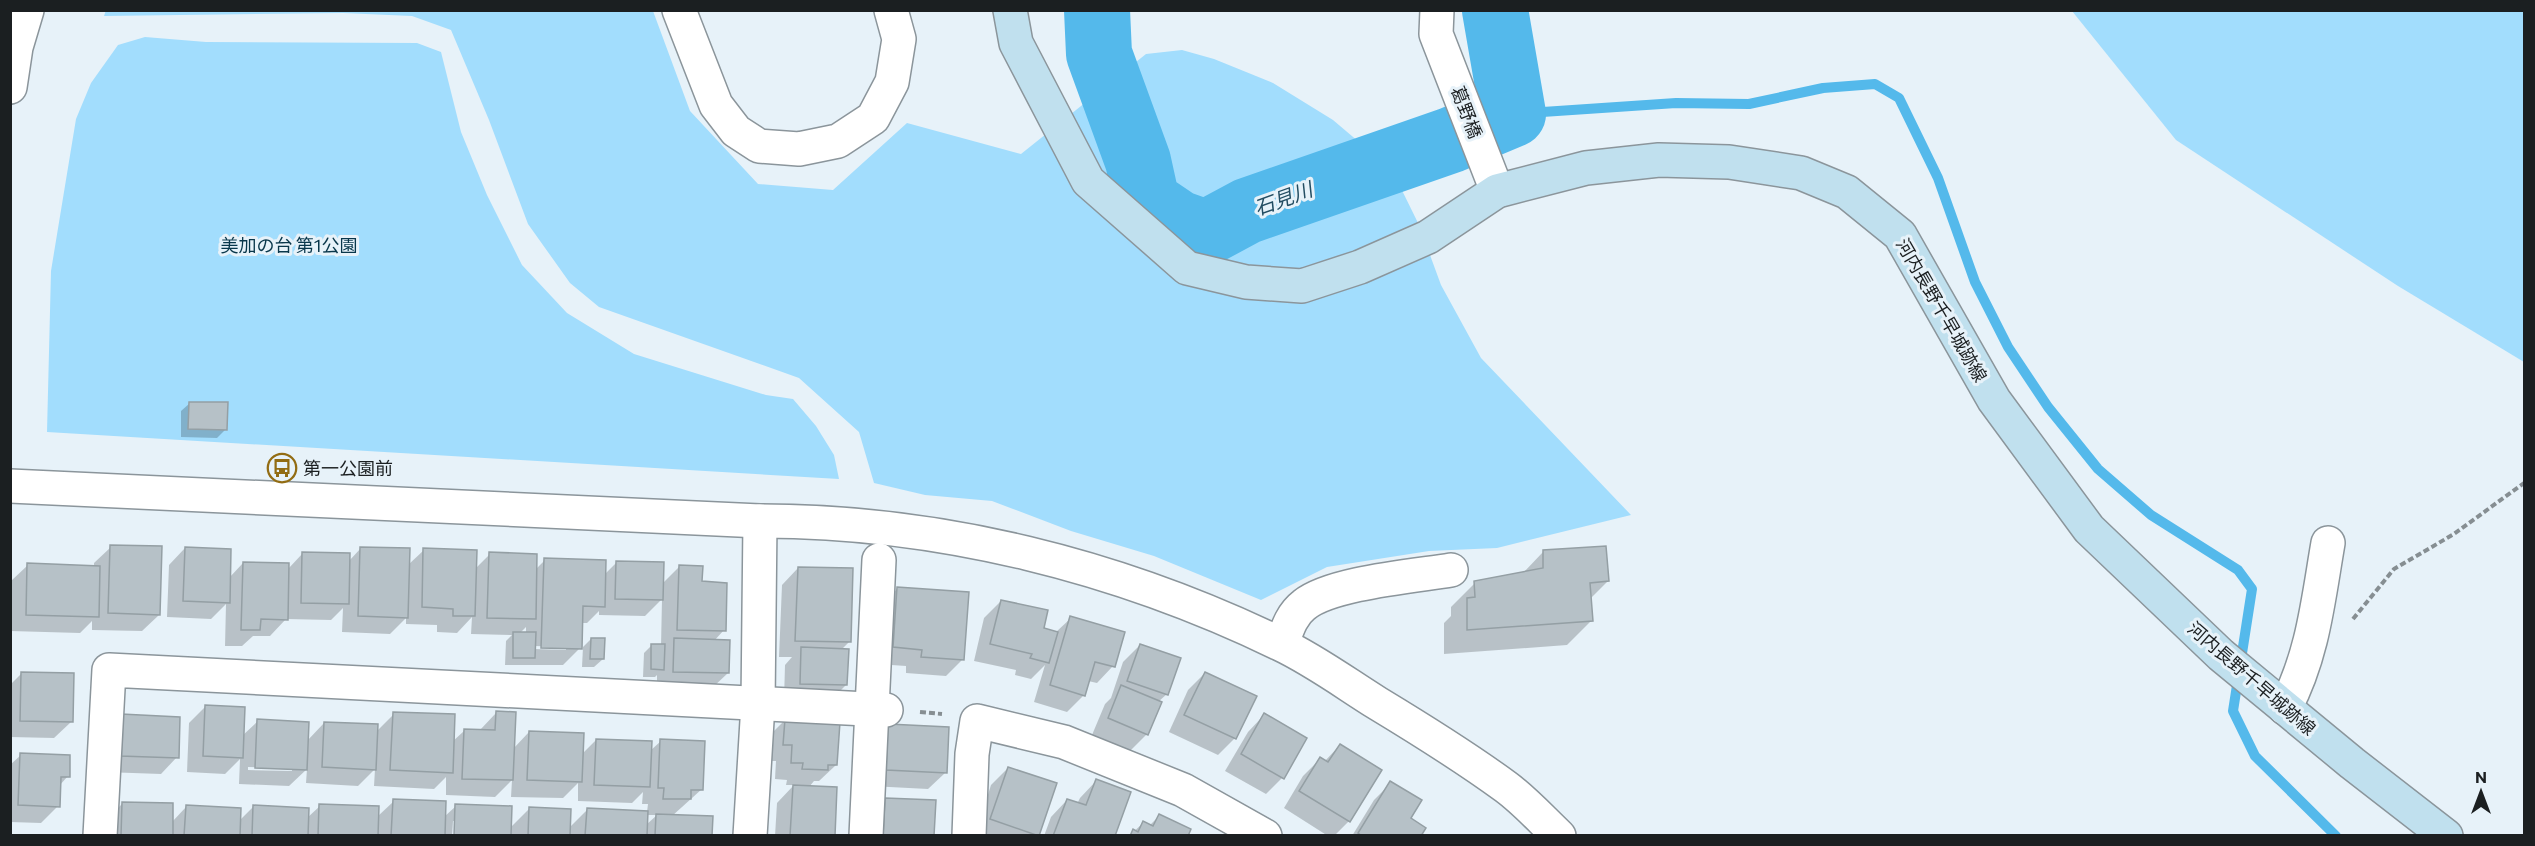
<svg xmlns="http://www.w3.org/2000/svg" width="2535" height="846" font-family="Commissioner,'Noto Sans JP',sans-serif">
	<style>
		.green { fill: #a2ddfd }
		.shadow { fill: #0003; fill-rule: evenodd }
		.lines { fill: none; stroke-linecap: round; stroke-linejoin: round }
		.stream { stroke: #54b9eb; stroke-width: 10 }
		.river { stroke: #54b9eb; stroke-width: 66 }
		.building { fill: #b6c1c7; stroke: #949fa4; stroke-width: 1.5 }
		.minor-casing { stroke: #8b959b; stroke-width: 36 }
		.tertiary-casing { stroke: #8b959b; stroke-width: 36 }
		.secondary-casing { stroke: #8b959b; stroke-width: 36 }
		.path { stroke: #868e92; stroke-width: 4; stroke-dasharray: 6 3; stroke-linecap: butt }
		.minor { stroke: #fff; stroke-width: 33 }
		.tertiary { stroke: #fff; stroke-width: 33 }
		.secondary { stroke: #c0e0ee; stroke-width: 33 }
		.labels { text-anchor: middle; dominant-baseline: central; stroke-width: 6; stroke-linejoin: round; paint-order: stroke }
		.street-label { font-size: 18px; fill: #1b1f21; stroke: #e7f2f9 }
		.park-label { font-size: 18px; fill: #09374b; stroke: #e7f2f9 }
		.poi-label { font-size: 18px; fill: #1b1f21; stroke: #e7f2f9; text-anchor: start }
		.water-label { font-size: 20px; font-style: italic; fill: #234d62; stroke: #e7f2f9 }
	</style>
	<rect width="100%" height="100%" fill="#e7f2f9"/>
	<g class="green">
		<path d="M106 10 653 11 690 111 758 184 833 190 907 123 1021 154 1146 54 1182 50 1214 59 1273 83 1333 120 1392 170 1419 225 1441 285 1481 358 1631 515 1497 548 1429 551 1327 567 1261 600 1154 556 1071 531 992 501 925 495 874 483 859 432 799 378 599 307 570 283 528 224 489 120 451 30 412 16 343 13 104 16Z"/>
		<path d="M2072 11H2524V362L2398 286 2176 140Z"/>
		<path d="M145 37 206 42 417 43 441 52 461 132 487 195 522 265 567 313 634 354 766 395 793 399 816 426 834 455 839 479 47 432 51 271 76 119 91 83 118 45Z"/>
	</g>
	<g class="shadow">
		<path d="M190 403 226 429 217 438 181 437V411Z"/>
		<path d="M111 547 159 615 142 631 92 630V621L80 633 10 631 11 581 28 565 94 567V563Z"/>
		<path d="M185 548 229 578 243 563 288 569 303 553 349 561 361 548 408 565 424 550 475 569 490 554 536 569 545 560 604 575 617 562 662 584 679 567 701 583 724 630 714 641 728 673 711 689 657 688V675L655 677H643L644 653 652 645 661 646 662 599 645 616 599 615V611L587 623H581L580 648 563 665H505L506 641 512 635 471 634 472 617 457 633 437 632V625L406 624V618L390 634 342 632 343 608 331 620 286 619 270 636H253L242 646H225L226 604 211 619 167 617 169 565ZM526 627V633H520ZM534 646 566 647V650L534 649Z"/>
		<path d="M1543 552 1608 581 1590 599 1591 621 1567 645 1444 654V623L1451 616V607L1475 583 1522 574Z"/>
		<path d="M798 568 850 641 841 650 846 685 829 702 784 700 785 665 792 657H779L782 585Z"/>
		<path d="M897 589 963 659 946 676 906 673V666L877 664 881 606Z"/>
		<path d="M1001 601 1042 629 1055 633 1071 618 1113 666 1097 683 1088 681 1084 695 1067 712 1034 702 1045 665 1031 679 1015 675 1016 670 974 661 984 618Z"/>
		<path d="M591 639 603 659 594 667H582L583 647Z"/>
		<path d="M1140 645 1167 694 1158 702 1147 734 1130 751 1092 735 1105 704 1111 698 1123 662Z"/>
		<path d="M22 673 71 722 54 738 10 737V685Z"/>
		<path d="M1205 673 1235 738 1218 755 1169 732 1188 690Z"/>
		<path d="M206 706 242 736 258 721 307 741 324 723 377 731 394 714 452 742 464 731 480 730 496 713 513 749 529 732 581 755 596 740 650 751 661 741 702 789 672 816 711 836H455L456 821H453L452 836H106V820L123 803 172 822 186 807 239 821 253 807 307 818 320 806 377 817 394 801 444 817 456 806 510 828 529 809 569 828 587 810 647 812 648 804H642L643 792 632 803 578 801V783L563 798 511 797 512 780 495 797 446 795V777L434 789 374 786 375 769 358 786 306 783 307 769 289 786 239 784 240 759 225 774 187 772 189 723ZM248 767 292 768V771L248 770ZM647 815H657L646 825Z"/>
		<path d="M1264 715 1282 778 1266 794 1225 771 1248 732Z"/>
		<path d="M785 720 836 765 819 781H814L809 787 833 836H775L777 803 794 785H786L787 780 775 779 776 761H767L768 737Z"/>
		<path d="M889 725 945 773 928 789 870 786 872 742Z"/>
		<path d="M105 733 177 757 161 774 104 772Z"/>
		<path d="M1340 745 1380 770 1349 821 1334 836H1328L1284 808 1303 776 1320 759 1324 762Z"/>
		<path d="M21 755 68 776 59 786 58 806 41 823 10 822V765Z"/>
		<path d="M1008 768 1038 835 975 836 991 785Z"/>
		<path d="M1096 781 1113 836H1044L1051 817 1067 800 1077 804 1080 798Z"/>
		<path d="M1391 783 1420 836H1352L1374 800Z"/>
		<path d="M885 800 932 836H868L869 816Z"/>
		<path d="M1159 816 1186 836H1129L1143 823 1149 826Z"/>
	</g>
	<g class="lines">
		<path class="stream" d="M1513 114 1676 103 1749 104 1823 88 1875 84 1899 98 1938 178 1975 282 2008 347 2048 407 2098 469 2151 515 2238 570 2252 589 2233 711 2255 756 2336 836"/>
		<path class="river" d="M1097 10 1099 54 1138 161 1147 202 1178 223 1206 233 1247 211 1451 140 1513 114 1495 10"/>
	</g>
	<g class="building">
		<path d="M189 402H228L227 430 188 429Z"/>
		<path d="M110 545 162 546 160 615 108 613Z"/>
		<path d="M1606 546 1609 581 1590 583 1593 621 1467 630V598L1475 597 1474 581 1543 568V550Z"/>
		<path d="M185 547 231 549 230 603 183 601Z"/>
		<path d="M360 547 410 548 408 618 358 616Z"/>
		<path d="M423 548 477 550 475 616H453V609L422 607Z"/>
		<path d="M302 552 350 553 349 604 301 603Z"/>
		<path d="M489 552 537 554 536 619 487 618Z"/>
		<path d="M544 558 606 560 605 607 583 606 582 649 541 648Z"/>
		<path d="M616 561 664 562 663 600 615 599Z"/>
		<path d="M243 562 289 563 288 620 261 619 260 630H241Z"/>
		<path d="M27 563 100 566 99 617 26 615Z"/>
		<path d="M679 565 703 566 702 581 727 583 726 631 677 630Z"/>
		<path d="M798 567 853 568 851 642 795 641Z"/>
		<path d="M897 587 969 592 964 660 921 657 922 650 893 647Z"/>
		<path d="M1001 600 1048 610 1044 628 1058 632 1049 663 1030 658 1032 654 990 644Z"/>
		<path d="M1070 616 1125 632 1115 667 1095 662 1085 696 1050 685Z"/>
		<path d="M513 632H536L535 658H513Z"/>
		<path d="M591 638H605L604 659H590Z"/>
		<path d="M674 638 730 640 729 673 673 672Z"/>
		<path d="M651 644H665L664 670 651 669Z"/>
		<path d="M1140 644 1181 658 1168 695 1127 681Z"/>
		<path d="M801 647 849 649 847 685 800 684Z"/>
		<path d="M21 672 74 673 73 722 20 721Z"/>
		<path d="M1205 672 1257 696 1236 739 1184 715Z"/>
		<path d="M1121 685 1162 702 1148 735 1108 718Z"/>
		<path d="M205 705 245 707 243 758 203 756Z"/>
		<path d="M496 711 516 712 513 780 462 779 464 729 495 730Z"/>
		<path d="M393 712 455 714 453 773 390 770Z"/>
		<path d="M1264 713 1307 738 1284 779 1241 754Z"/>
		<path d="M121 714 180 717 179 758 120 756Z"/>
		<path d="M257 719 309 722 307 770 255 768Z"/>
		<path d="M785 719 840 722 837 765H828V770L802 769 803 763H791L792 745H783Z"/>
		<path d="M324 722 378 724 376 770 322 767Z"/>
		<path d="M888 724 949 727 947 773 886 770Z"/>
		<path d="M529 731 584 733 582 782 527 780Z"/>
		<path d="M596 739 652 741 650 787 594 785Z"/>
		<path d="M660 739 705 741 703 790H691V799H663L664 788H658Z"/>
		<path d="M1340 744 1382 770 1350 822 1299 791 1320 757 1328 762Z"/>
		<path d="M20 753 70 755V777H61L60 807 18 805Z"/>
		<path d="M1008 767 1057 783 1039 836 990 819Z"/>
		<path d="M1096 779 1131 792 1115 836H1053L1067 799 1086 805Z"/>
		<path d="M1390 781 1422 800 1411 818 1426 828 1421 836H1362L1358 833Z"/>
		<path d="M793 785 837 787 835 836H790Z"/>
		<path d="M885 798 936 800 934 836H883Z"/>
		<path d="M393 799 446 801 445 836H391Z"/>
		<path d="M122 802 173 803V836H121Z"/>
		<path d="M319 804 379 806 378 836H318Z"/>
		<path d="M455 804 512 806 511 836H454Z"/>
		<path d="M186 805 241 808 240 836H184Z"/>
		<path d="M253 805 309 808 308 836H252Z"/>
		<path d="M529 807 571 809 570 836H528Z"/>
		<path d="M587 808 648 811 647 836H585Z"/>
		<path d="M656 814 713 816 712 836H655Z"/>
		<path d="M1159 814 1191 829 1188 836H1130L1133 829 1138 832 1143 821 1153 826Z"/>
	</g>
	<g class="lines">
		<g class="minor-casing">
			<g id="minor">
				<path d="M1437 10 1436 34 1497 191"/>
				<path d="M1282 644C1287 630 1291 615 1304 605 1331 583 1414 576 1451 570"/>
				<path d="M2285 708C2313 655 2318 601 2328 543"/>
				<path d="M100 836 109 670 886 710"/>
				<path d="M750 836 758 704 760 521"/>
				<path d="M866 836 879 560"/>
				<path d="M969 836 972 754 977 721 1064 742 1183 790 1265 836"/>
			</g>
		</g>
		<g class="tertiary-casing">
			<g id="tertiary">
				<path d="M679 10 716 105 736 131 759 146 799 149 838 141 873 118 892 82 899 39 891 10"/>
				<path d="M10 87 16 47 27 10"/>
				<path d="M10 486 760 521C940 521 1119 566 1280 644 1314 660 1345 683 1377 703 1420 729 1465 757 1506 787 1525 801 1542 820 1559 836"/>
			</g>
		</g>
		<g class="secondary-casing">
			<path id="secondary" d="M1010 10 1016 43 1088 181 1187 268 1246 282 1302 286 1360 267 1428 237 1497 191 1586 168 1659 160 1729 162 1801 173 1847 192 1900 235 1994 400 2089 529 2221 655 2352 763 2446 836"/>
		</g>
		<g class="path">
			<path d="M2353 619 2394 569 2454 534 2524 483"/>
			<path d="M920 712 942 714"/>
		</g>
		<use href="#minor" class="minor"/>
		<use href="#tertiary" class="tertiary"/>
		<use href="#secondary" class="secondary"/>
	</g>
	<defs>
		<g id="bus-ring" transform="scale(1.5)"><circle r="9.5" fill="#e7f2f9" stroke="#926c13" stroke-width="1.5"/><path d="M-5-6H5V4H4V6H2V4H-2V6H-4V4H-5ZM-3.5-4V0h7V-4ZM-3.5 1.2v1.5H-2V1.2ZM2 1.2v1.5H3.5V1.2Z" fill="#926c13"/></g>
	</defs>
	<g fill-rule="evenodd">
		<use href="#bus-ring" x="282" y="468"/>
	</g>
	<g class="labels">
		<g class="street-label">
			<text transform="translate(1467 112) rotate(69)">葛野橋</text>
			<text transform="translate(1942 310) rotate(60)">河内長野千早城跡線</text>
			<text transform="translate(2252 678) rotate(41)">河内長野千早城跡線</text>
		</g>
		<g class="park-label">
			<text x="289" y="245">美加の台 第1公園</text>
		</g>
		<g class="poi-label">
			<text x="303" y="468">第一公園前</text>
		</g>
		<g class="water-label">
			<text transform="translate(1283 198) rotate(-20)">石見川</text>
		</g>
	</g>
	<rect width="2535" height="846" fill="none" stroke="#1b1f21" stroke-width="24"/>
	<g transform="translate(2481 792)" stroke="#e7f2f9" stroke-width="4.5" paint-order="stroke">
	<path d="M0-4.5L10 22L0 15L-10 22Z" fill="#1b1f21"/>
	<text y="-9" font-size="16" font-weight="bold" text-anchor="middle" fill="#1b1f21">N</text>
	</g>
</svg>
